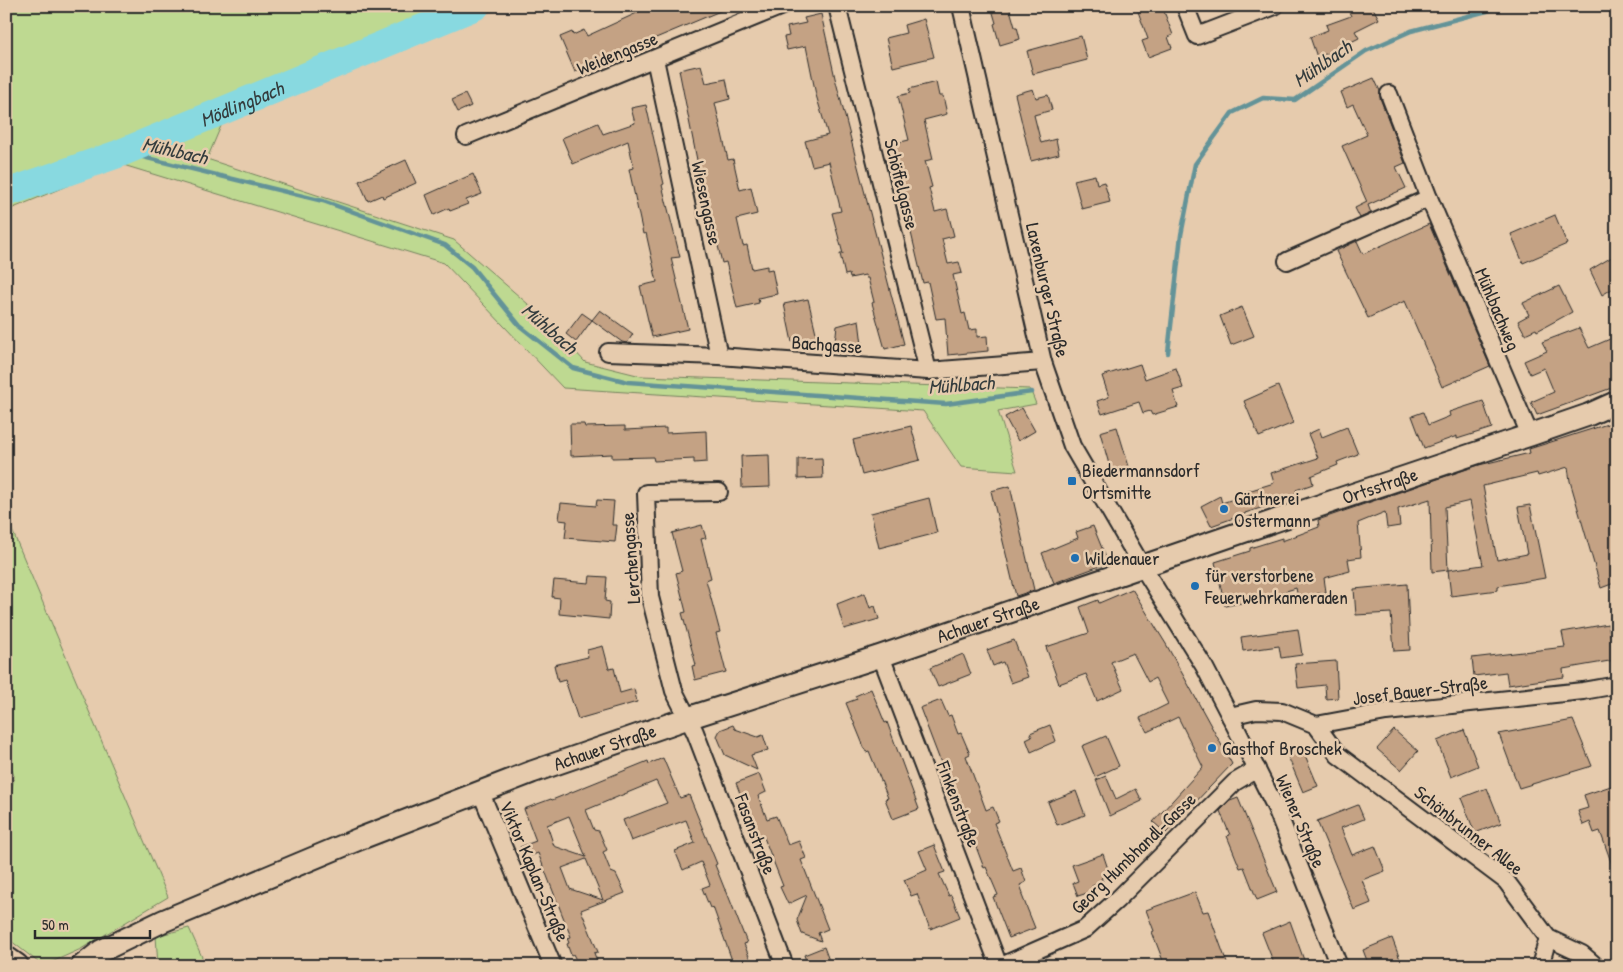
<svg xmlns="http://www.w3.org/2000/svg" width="1623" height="972" font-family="'Patrick Hand',sans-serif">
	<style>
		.green { fill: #bed991; stroke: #74825e }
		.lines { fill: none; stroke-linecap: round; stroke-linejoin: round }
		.stream { stroke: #639398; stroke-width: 4.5 }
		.river { stroke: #88d9e0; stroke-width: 28 }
		.building { fill: #c4a284; stroke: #2b2b2b; fill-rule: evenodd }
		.minor-casing { stroke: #2b2b2b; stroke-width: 20 }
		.tertiary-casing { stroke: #2b2b2b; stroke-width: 25 }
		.secondary-casing { stroke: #2b2b2b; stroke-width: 28 }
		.minor { stroke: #e6cbad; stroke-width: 16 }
		.tertiary { stroke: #e6cbad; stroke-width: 21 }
		.secondary { stroke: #e6cbad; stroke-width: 24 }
		.poi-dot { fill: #1f6fb2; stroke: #e6cbad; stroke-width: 2 }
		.labels { text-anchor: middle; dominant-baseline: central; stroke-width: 5; stroke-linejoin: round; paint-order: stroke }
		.street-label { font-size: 19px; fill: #2b2b2b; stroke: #e6cbad }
		.poi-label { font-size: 19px; fill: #2b2b2b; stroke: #e6cbad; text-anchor: start }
		.water-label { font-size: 20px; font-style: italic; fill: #343c3d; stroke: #e6cbad }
	</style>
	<rect width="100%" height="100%" fill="#e6cbad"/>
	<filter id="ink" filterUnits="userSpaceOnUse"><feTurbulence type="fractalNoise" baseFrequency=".02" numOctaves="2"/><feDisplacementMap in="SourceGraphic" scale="10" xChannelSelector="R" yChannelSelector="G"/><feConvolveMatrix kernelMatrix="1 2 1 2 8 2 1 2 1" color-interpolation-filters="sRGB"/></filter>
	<g filter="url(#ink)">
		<g class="green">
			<path d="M6 6H503L224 119 207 159 454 240 543 317 585 362 641 376 1030 389 1036 404 998 411 1017 471 961 467 923 411 563 388 444 263 120 164 6 211Z"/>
			<path d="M6 516 168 897 81 949 43 966 6 937V824L14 776 6 752Z"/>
			<path d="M189 928 206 966H158L156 936Z"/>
		</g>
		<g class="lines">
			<g class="stream">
				<path d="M118 154 139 156 323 201 445 245 472 267 520 326 573 368 628 382 946 404 1032 392"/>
				<path d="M1168 353 1181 235 1195 164 1232 113 1263 98 1295 100 1366 51 1411 31 1487 11 1498 6"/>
			</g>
			<path class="river" id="s1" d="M6 193 118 154 476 6"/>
		</g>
		<g class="building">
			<path d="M644 6H732L575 72 560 37 572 32 573 35 584 30 587 36 639 12 637 9Z"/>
			<path d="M991 6H1009L1015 27H1017L1020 39 1000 45 994 24 996 23Z"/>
			<path d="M1136 6H1162L1173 35 1168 37 1172 48 1148 57 1142 41 1148 39Z"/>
			<path d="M1346 6H1372L1379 19 1355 31 1359 38 1343 46 1344 48 1317 57 1310 37 1328 30 1326 25 1351 16Z"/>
			<path d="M821 14 835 78 904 344 885 349 872 303 874 302 868 278H866L865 275 850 278 849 274 845 275 840 254H843L832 213 841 211 829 162 812 166 805 141 828 135 816 95 806 46 787 50 784 37 789 36 787 27 806 23 804 18Z"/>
			<path d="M924 19 934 57 893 67 886 38 906 33 904 25Z"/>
			<path d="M1081 36 1087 60 1033 74 1027 51Z"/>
			<path d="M701 65 706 83 726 79 730 99 715 103 728 160 733 159 740 190 751 187 757 214 737 219 743 246 747 245 752 269 767 266V270L772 269 777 294 758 298 759 303 737 308 726 262 722 263 713 224 710 225 679 70Z"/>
			<path d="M1374 78 1380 91V98L1405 163 1396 167 1406 188 1368 205 1371 213 1360 218 1355 208 1367 202 1342 146 1367 135 1353 104 1347 107 1341 92Z"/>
			<path d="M936 82 939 96H943L947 114 924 120 933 159 925 161 932 187 929 188 935 212 947 209 954 236 942 239 948 264 959 262 962 273 953 275 962 314 965 313 969 330 977 329V337L987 336 988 351 948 355 945 318 936 319 928 282 923 283 908 220 911 219 892 144 909 140 898 96 910 93 909 89Z"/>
			<path d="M1033 89 1036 98 1048 95 1052 110 1034 115 1041 143 1056 139 1059 154 1031 161 1015 94Z"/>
			<path d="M465 94 471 106 458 112 452 100Z"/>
			<path d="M646 105 664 184 662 185 680 257 671 258 688 329 652 337 640 286 657 282 646 233 643 234 629 169 634 168 628 141 573 164 562 138 598 123 603 134 635 123 631 108Z"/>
			<path d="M406 160 416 183 383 198 382 195 368 201 359 181Z"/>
			<path d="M473 174 482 194 466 200 468 204 450 211 449 208 434 215 426 195Z"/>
			<path d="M1095 175 1097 184 1104 182 1110 202 1082 209 1074 180Z"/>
			<path d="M1555 215 1567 244 1523 263 1511 234Z"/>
			<path d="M1429 224 1490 366 1442 387 1405 301 1368 318 1336 251 1357 241 1363 254Z"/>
			<path d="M1617 254V286L1602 295 1590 270Z"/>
			<path d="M1559 286 1572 312 1537 331 1536 329 1525 334 1518 321 1529 315 1523 303Z"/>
			<path d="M808 299 817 337 792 342 784 304Z"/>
			<path d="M1242 307 1254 336 1231 345 1220 316Z"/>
			<path d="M600 310 633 334 627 343 622 342 592 320Z"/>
			<path d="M582 313 592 320 576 342 566 334Z"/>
			<path d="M859 320 862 345 835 342 837 326Z"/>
			<path d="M1579 328 1589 348 1617 336V386L1537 415 1531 402 1554 392 1544 368 1530 374 1524 361 1547 351 1542 342Z"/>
			<path d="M1140 364 1145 379 1176 368 1183 388 1173 391 1178 407 1152 415 1150 411 1143 413 1139 402 1102 414 1097 401 1109 397 1102 376Z"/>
			<path d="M1278 386 1293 423 1259 437 1244 401Z"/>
			<path d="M1483 401 1492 428 1457 439V436L1424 448 1412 416 1423 412 1428 425 1450 416 1449 412Z"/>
			<path d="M1022 408 1035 431 1018 441 1005 417Z"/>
			<path d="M1617 421V582L1601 588 1570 481 1568 467 1538 476 1537 473 1483 486 1497 560 1527 554 1518 507 1530 505 1545 578 1498 586V590L1451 596 1448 570 1432 572 1430 499 1398 509 1400 526 1387 528 1385 512 1358 523 1361 557 1348 559 1350 571 1324 578 1326 592 1298 598 1296 588 1257 600 1225 606 1215 562 1250 551V548L1282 538V541L1319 527 1318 520 1344 511 1479 465 1530 453 1529 449ZM1470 501 1483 565 1448 570 1445 507Z"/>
			<path d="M570 424H584L585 427 625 426V430L666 428V433L706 431 707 462 694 463V459L654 461 653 457 612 458V454L571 456Z"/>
			<path d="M911 426 920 460 862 475 853 440Z"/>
			<path d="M1117 427 1130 470 1112 475 1100 432Z"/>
			<path d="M1347 427 1358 454 1337 462 1338 465 1311 476 1313 484 1296 490 1297 493 1272 502 1273 504 1245 513V514L1211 526 1201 506 1220 496 1222 503 1245 495V492L1274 483 1271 473 1318 458 1308 434 1319 429 1322 437Z"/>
			<path d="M769 455 770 487 742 488 741 456Z"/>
			<path d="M822 458 823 478 798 479V459Z"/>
			<path d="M1010 486 1034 590 1016 596 991 491Z"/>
			<path d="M929 498 937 533 879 548 871 513Z"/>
			<path d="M597 500 614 501 612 525H617L615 542 565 538 567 521 559 520 561 503 596 506Z"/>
			<path d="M702 525 706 538 701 539 711 578 706 580 720 632 716 633 726 672 695 680 692 666 696 665 682 613 686 612 676 573 682 571 672 533Z"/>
			<path d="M1093 526 1108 563 1054 583 1042 553 1078 538 1076 532Z"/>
			<path d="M590 576 607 577 605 601 610 602 609 619 559 614 560 598 552 597 554 580 589 583Z"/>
			<path d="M1407 584 1410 650 1394 651 1391 613 1356 615 1354 589Z"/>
			<path d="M1132 589 1166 644 1232 764 1166 833 1153 822 1203 767 1178 717 1147 732 1140 718 1168 704 1155 678 1148 682 1133 653 1111 662 1123 689 1097 701 1086 674 1059 684 1046 647 1089 633 1080 607 1098 600 1099 603Z"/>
			<path d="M865 593 870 608 875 606 879 619 844 629 837 604Z"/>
			<path d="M1608 624 1615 660 1563 669 1564 677 1508 685 1506 672 1474 676 1472 658 1565 647 1562 632Z"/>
			<path d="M1298 629 1302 655 1281 658 1279 646 1243 651 1241 637Z"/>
			<path d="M1014 640 1028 677 1011 683 1003 662 993 666 987 650Z"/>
			<path d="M603 646 609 669 614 668 620 693 634 689 637 702 578 719 565 680 558 682 554 665 588 657 587 650Z"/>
			<path d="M963 654 971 674 938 687 930 668Z"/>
			<path d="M1336 661 1338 698 1326 699 1325 685 1298 688 1295 664Z"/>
			<path d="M871 689 885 723 887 722 919 809 893 819 885 799 888 798 869 751 866 752 846 703 857 699 855 696Z"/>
			<path d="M941 700 948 716 951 715 958 734 961 733 970 754 966 756 986 810 993 807 999 821 994 823 1013 871 1021 868 1026 882 1020 885 1023 893H1021L1035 928 1009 938 993 897 998 895 986 867 984 868 957 796 954 797 920 708Z"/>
			<path d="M1573 720 1592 766 1519 788 1499 734Z"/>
			<path d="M733 725 735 729 758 737 763 735 768 750 751 755 757 770 725 755 717 736 720 730Z"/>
			<path d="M1050 725 1056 741 1031 752 1026 739 1032 736 1030 733Z"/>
			<path d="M1394 730 1418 751 1401 770 1377 749Z"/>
			<path d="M1464 730 1478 766 1451 777 1437 741Z"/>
			<path d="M1106 736 1119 766 1095 777 1082 746Z"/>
			<path d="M1302 748 1318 786 1303 792 1287 754Z"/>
			<path d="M663 758 680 798 689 795 717 864 715 865 725 890H726L747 943 744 944 753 966H734L713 907 710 908 702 888 710 885 701 862 683 870 675 851 695 843 686 820 631 841 623 820 667 803 656 781 586 810 594 830 599 831 607 850 603 852 611 872 616 874 625 893 581 910 598 952 594 953 597 961 585 966H581L578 959 576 960 573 954 571 955 567 944 569 943 567 938 571 937 538 853 525 858 520 847 536 841 524 809 551 799 552 800 648 761 649 764ZM569 816 586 857 554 846 547 825ZM586 859 603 900 570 889 562 868Z"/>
			<path d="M759 774 766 792 758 796 767 819 776 816 788 845 799 841 806 858 801 860 828 929 818 933 821 941 802 934 797 920 807 895 788 904 780 887 783 886 763 835 757 837 736 783Z"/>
			<path d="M1106 776 1116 799 1136 789 1142 801 1110 816 1096 780Z"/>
			<path d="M1617 784V873H1615L1600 831 1594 833 1590 822 1583 825 1578 811 1588 808 1584 795Z"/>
			<path d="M1487 788 1501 823 1475 833 1461 798Z"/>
			<path d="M1076 791 1085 815 1057 825 1048 802Z"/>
			<path d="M1238 798 1277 892 1257 900 1244 867 1240 868 1227 836 1230 835 1220 811 1230 801Z"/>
			<path d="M1358 805 1364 819 1341 828 1352 855 1375 846 1385 871 1362 880 1371 903 1354 910 1317 821Z"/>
			<path d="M934 845 945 872 939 874 949 896 951 895 960 917 930 929 917 894 911 896 904 880 927 870 919 851Z"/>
			<path d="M1103 854 1110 875 1101 878 1103 882 1092 886 1094 891 1078 896 1073 883 1078 881 1072 865Z"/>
			<path d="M1195 892 1203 912 1208 911 1228 966H1165L1152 932 1154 931 1146 910Z"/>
			<path d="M1290 921 1305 963 1297 966H1275L1262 933Z"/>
			<path d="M1392 938 1401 962 1391 966H1369L1363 950Z"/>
			<path d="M824 947 831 966H808L804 955Z"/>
		</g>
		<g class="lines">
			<g class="minor-casing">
				<g id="minor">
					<path d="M837 6 928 371"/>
					<path d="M961 6 1043 362 1072 446 1142 566 1204 666 1230 716 1276 808 1339 966"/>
					<path d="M1185 6 1197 36 1275 6"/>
					<path d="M655 59 719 356"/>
					<path d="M1389 94 1429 198 1530 435"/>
					<path d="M466 136 782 6"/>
					<path d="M1287 261 1429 198"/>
					<path d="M608 352 719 356 928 371 1043 362"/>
					<path d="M719 492 646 493 650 597 674 691 695 732 785 966"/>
					<path d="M881 656 999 966"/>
					<path d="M1230 716 1256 710 1282 711 1316 725 1386 712 1583 691 1617 685"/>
					<path d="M1316 725 1338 755 1506 881 1548 938 1582 954 1596 966"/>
					<path d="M481 793 553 966"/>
					<path d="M1001 966 1085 929 1117 900 1235 782 1257 769"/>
					<path d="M1540 966 1548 938"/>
				</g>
			</g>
			<g class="tertiary-casing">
				<g id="tertiary">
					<path id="s2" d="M82 966 101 951 163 921 359 839 532 772 688 718 881 656 1286 517 1530 435 1588 415 1617 402"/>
				</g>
			</g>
			<g class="secondary-casing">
				<path id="secondary" d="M6 959 16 966"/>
			</g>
			<use href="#minor" class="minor"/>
			<use href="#tertiary" class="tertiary"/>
			<use href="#secondary" class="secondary"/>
		</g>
	</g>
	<g class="poi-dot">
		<rect x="1067" y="476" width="10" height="10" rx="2.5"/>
		<circle cx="1224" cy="509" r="5"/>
		<circle cx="1075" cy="558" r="5"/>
		<circle cx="1195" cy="586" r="5"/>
		<circle cx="1212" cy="748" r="5"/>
	</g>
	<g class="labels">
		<g class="street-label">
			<text transform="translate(617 53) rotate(-22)">Weidengasse</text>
			<text transform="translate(902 184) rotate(76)">Schöffelgasse</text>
			<text transform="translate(707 203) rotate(78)">Wiesengasse</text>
			<text transform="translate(1048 290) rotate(77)">Laxenburger Straße</text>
			<text transform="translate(1498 309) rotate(67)">Mühlbachweg</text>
			<text transform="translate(827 344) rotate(4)">Bachgasse</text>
			<text stroke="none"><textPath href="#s2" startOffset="1386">Ortsstraße</textPath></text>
			<text transform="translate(630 558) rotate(-94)">Lerchengasse</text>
			<text stroke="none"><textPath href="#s2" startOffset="972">Achauer Straße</textPath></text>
			<text transform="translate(1420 690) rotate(-7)">Josef Bauer-Straße</text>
			<text stroke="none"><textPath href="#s2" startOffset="568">Achauer Straße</textPath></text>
			<text transform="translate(959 804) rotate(69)">Finkenstraße</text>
			<text transform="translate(1301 821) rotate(67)">Wiener Straße</text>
			<text transform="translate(1469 830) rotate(38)">Schönbrunner Allee</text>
			<text transform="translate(756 834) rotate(69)">Fasanstraße</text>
			<text transform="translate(1133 853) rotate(-44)">Georg Humbhandl-Gasse</text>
			<text transform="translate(535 871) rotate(67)">Viktor Kaplan-Straße</text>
		</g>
		<g class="poi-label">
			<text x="1082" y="470">Biedermannsdorf<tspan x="1082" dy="22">Ortsmitte</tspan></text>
			<text x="1234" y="498">Gärtnerei<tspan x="1234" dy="22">Ostermann</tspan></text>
			<text x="1085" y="558">Wildenauer</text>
			<text x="1205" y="575">für verstorbene<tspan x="1205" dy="22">Feuerwehrkameraden</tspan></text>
			<text x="1222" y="748">Gasthof Broschek</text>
		</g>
		<g class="water-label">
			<text transform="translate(1322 63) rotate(-35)">Mühlbach</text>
			<text stroke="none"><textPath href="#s1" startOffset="252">Mödlingbach</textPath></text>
			<text transform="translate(175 150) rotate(13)">Mühlbach</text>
			<text transform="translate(550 328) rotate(41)">Mühlbach</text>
			<text transform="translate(961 384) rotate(-4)">Mühlbach</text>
		</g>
	</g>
	<rect width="1623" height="972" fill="none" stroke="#e6cbad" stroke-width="25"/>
	<rect x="12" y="12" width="1598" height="947" fill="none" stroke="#2b2b2b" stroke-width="2" filter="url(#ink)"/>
	<path d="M35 930v8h115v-8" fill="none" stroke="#2b2b2b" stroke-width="2.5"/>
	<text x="42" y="930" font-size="15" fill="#2b2b2b" stroke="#e6cbad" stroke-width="4" paint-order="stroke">50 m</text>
</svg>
